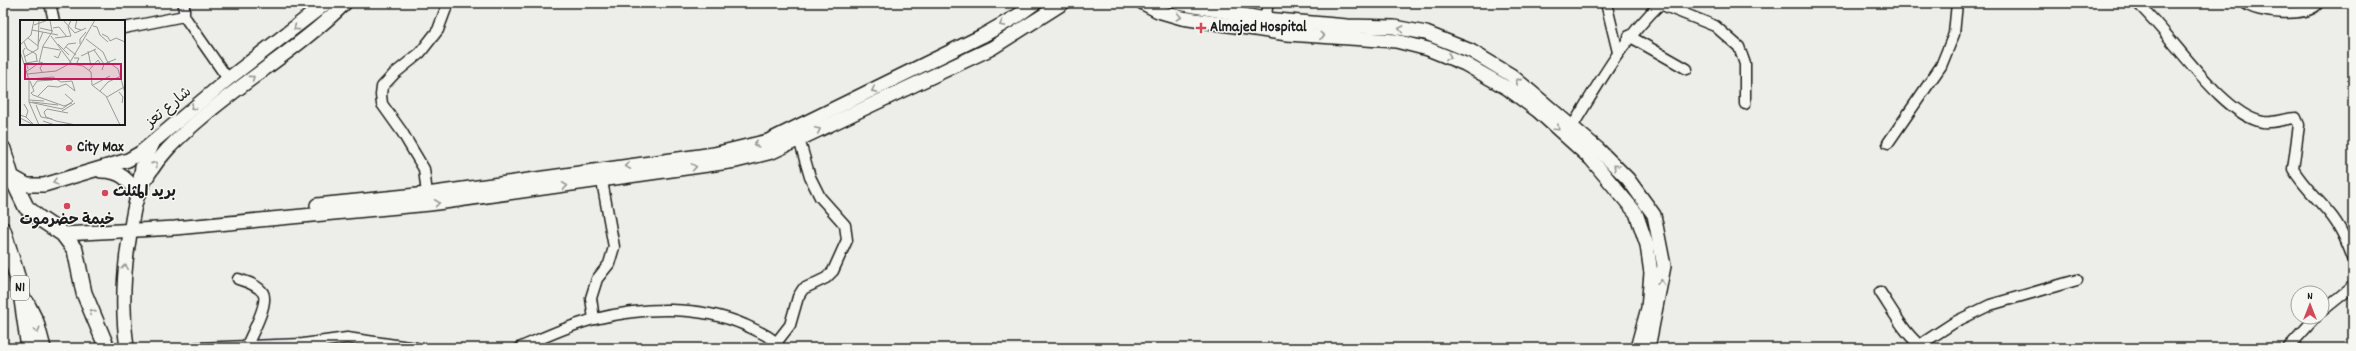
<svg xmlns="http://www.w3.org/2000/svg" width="2356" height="351" font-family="Dekko,'Playpen Sans Arabic',sans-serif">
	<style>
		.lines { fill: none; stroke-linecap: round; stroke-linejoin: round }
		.minor-casing { stroke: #1c1c1c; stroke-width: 13 }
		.major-casing { stroke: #1c1c1c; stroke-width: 16 }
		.highway-casing { stroke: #1c1c1c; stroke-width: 18 }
		.minor { stroke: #f6f6f2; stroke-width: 10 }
		.major { stroke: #f6f6f2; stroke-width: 13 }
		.highway { stroke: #f6f6f2; stroke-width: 15 }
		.oneway { stroke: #949492 }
		.poi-dot { fill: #d1495b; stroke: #f6f6f2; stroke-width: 1.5 }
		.labels { text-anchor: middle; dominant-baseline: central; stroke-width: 3; stroke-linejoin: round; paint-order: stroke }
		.shield { fill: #f6f6f2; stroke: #5d5d5c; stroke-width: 1 }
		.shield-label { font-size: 14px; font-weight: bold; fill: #1c1c1c }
		.poi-label { font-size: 15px; font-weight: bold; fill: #1c1c1c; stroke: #f6f6f2; text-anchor: start }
		.street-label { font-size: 15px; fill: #1c1c1c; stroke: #f6f6f2 }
		.inset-road { fill: none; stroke: #999997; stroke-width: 1 }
		.view { fill: #c2185b; fill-opacity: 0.15; stroke: #c2185b; stroke-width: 2 }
		.inset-edge { fill: none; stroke: #1c1c1c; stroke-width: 2 }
	</style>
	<rect width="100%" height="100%" fill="#edede9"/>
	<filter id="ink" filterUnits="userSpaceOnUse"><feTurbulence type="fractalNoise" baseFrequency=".025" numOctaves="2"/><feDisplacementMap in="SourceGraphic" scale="8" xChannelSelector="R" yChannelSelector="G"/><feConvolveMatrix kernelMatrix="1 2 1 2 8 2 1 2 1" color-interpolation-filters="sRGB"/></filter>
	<g filter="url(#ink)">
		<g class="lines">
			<g class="minor-casing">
				<g id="minor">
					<path d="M50 3 54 21"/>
					<path d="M184 3V16L228 79"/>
					<path d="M1606 3 1618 52"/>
					<path d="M2137 3C2171 33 2221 115 2263 122 2272 124 2286 118 2296 118L2299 125 2293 169C2303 186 2318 199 2330 214 2341 227 2347 243 2353 258"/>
					<path d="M2245 3C2256 14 2310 18 2318 3"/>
					<path d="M1660 4 1715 26 1739 47 1745 64V104"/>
					<path d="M1265 19 1268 3"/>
					<path d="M124 28 184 16"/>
					<path d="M1629 36 1687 69"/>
					<path d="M1572 127C1599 83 1623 39 1661 3"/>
					<path d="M1888 143 1941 66 1954 34 1957 3"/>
					<path d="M427 194 424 169 402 132 382 104 381 95 382 87 394 74 420 53 438 30 448 3"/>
					<path d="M238 279C247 282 258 285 263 293 269 303 251 336 246 347"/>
					<path d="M1880 292C1891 308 1907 338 1924 348"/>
					<path d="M2322 311 2353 286"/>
					<path d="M594 319 591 298 597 279 609 264 614 247 602 181"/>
					<path d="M776 343 790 325 798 297 803 289 826 278 833 271 847 240 845 225 820 197 810 177 799 139"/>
					<path d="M196 348 303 344 347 338 416 348"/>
					<path d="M519 348C543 338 569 325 595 319 643 307 699 305 745 325 757 331 772 336 780 348"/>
					<path d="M1915 348 1955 322 1990 305 2077 280"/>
					<path d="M2288 348 2316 317"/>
				</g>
			</g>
			<g class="major-casing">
				<g id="major">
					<path d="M1143 3 1158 11 1182 18 1287 34 1396 41 1428 49 1465 64 1507 88 1538 111 1591 159 1636 213 1647 245 1651 273 1648 308 1637 348"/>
					<path d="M1179 3 1265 19 1347 26 1394 27 1426 33 1471 51 1511 75 1598 149 1628 179 1654 215 1664 266 1648 348"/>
					<path d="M101 171C120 171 131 179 136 197"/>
					<path d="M11 176 27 185H44L128 160 140 153 228 79 326 3"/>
					<path d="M139 185 142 167 151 147"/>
					<path d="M317 205 427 194 601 170 714 154 768 141 982 36 1017 16 1035 3"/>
					<path d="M63 234 175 228 430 204 736 161 772 152 992 48 1063 3"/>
					<path d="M127 348C122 313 123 280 128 246 131 230 132 213 137 198 151 159 182 134 212 109 256 73 305 43 345 3"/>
				</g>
			</g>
			<g class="highway-casing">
				<g id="highway">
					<path d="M3 149 11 176 26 207 39 218 63 234 75 250 84 293 107 348"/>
					<path d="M3 230 20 286 29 348"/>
					<path d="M26 302 36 322 43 348"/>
				</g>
			</g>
			<use href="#minor" class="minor"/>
			<use href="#major" class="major"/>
			<use href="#highway" class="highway"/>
		</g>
		<defs><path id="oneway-chevron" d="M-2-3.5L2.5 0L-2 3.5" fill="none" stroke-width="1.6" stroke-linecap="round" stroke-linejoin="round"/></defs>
		<g class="oneway">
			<use href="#oneway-chevron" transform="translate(1179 17) rotate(13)"/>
			<use href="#oneway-chevron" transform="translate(1002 24) rotate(151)"/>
			<use href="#oneway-chevron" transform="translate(296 28) rotate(143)"/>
			<use href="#oneway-chevron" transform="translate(1401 29) rotate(-169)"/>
			<use href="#oneway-chevron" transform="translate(1322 36) rotate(4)"/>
			<use href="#oneway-chevron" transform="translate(1449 57) rotate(22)"/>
			<use href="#oneway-chevron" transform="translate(252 78) rotate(-36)"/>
			<use href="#oneway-chevron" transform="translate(1518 81) rotate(-140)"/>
			<use href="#oneway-chevron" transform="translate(874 90) rotate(154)"/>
			<use href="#oneway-chevron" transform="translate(193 107) rotate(141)"/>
			<use href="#oneway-chevron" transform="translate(1557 128) rotate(43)"/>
			<use href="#oneway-chevron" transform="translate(818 130) rotate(-25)"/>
			<use href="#oneway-chevron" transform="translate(756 144) rotate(167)"/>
			<use href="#oneway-chevron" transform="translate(155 164) rotate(-55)"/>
			<use href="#oneway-chevron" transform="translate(628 166) rotate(172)"/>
			<use href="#oneway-chevron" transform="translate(694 167) rotate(-9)"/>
			<use href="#oneway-chevron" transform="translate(1616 167) rotate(-136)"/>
			<use href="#oneway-chevron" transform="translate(55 182) rotate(165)"/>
			<use href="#oneway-chevron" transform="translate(565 186) rotate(-8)"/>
			<use href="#oneway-chevron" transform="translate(437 203) rotate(-8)"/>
			<use href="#oneway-chevron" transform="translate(125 267) rotate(-82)"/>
			<use href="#oneway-chevron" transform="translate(1661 282) rotate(-80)"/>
			<use href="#oneway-chevron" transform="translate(92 312) rotate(-121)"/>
			<use href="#oneway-chevron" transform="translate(37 330) rotate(75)"/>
		</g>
	</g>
	<g class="poi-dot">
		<path d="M1199 22h4v4h4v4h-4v4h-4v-4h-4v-4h4z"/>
		<circle cx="69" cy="148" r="4"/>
		<circle cx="105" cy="193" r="4"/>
		<circle cx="67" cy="206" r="4"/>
	</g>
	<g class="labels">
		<rect class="shield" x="11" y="276" width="18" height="24" rx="3"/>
		<g class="shield-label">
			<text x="20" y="288">N1</text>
		</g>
		<g class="poi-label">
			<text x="1210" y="28">Almajed Hospital</text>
			<text x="77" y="148">City Max</text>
			<text x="113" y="193">بريد المثلث</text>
			<text x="67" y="221" text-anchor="middle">خيمة حضرموت</text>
		</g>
		<g class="street-label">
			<text transform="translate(169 108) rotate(-40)">شارع تعز</text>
		</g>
	</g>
	<g transform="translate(20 20)">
		<rect width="105" height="105" fill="#edede9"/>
		<path class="inset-road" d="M43 0 55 13 66 8M57 0 55 8 61 10M14 5 28 0M73 6 77 7 80 15 88 22M20 8 33 11M33 8 39 7 47 17M12 10 38 15M82 14 88 17 90 21 96 18 105 22M31 16 52 44 63 46 71 52 72 65 86 76 100 105M8 18 18 26M35 18 51 16 48 7 51 0M66 19 83 32 87 41M4 22 7 29 16 34 17 41M18 24 23 12M38 24 49 35M60 24V19L66 12M0 25 11 15 14 0M23 27 40 30M46 27 56 35M5 28 3 31 8 49M18 29 19 0M44 29 48 24 56 23M74 30 84 44 96 39M0 31 9 60V82L19 105M68 31 71 46M34 36 38 38 41 31M61 36 76 29M4 37 18 29M54 38H59L56 45M87 41 98 49 105 73M20 42 23 43 20 48 22 52M6 43 18 41M69 50 78 40 81 45M82 50 84 44 90 43M6 52 19 43 23 26 32 12 30 0M7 54 36 51 49 44 75 0M10 59 33 57 41 62 52 61 55 71M10 61 14 71 11 73 13 75 44 86 52 83M73 65 90 56M13 67 17 61 33 60M80 71 88 62 101 56M99 72 103 77 102 83M18 76 28 66 38 67 46 64 55 71M87 77 104 67M9 80 24 81M9 82 42 89 53 81 45 74M12 82 38 85M4 84 8 91 6 97M16 85 21 97 32 99M42 91 55 83M48 93 27 89 24 92 26 97 36 101 56 105M0 95 6 97 13 104M0 98 14 105M23 101 35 105"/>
		<path class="view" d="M5 44H101V59H5Z"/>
		<rect width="105" height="105" class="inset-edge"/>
	</g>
	<rect width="2356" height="351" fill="none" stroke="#f6f6f2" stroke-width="16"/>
	<rect x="8" y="8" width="2340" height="335" fill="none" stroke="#1c1c1c" stroke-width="1.5" filter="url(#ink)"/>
	<g transform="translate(2310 305)"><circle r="19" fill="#f6f6f2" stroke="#9f9f9c"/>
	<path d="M0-3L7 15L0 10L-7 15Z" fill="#d1495b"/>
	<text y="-6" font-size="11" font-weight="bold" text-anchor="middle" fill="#1c1c1c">N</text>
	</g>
</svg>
